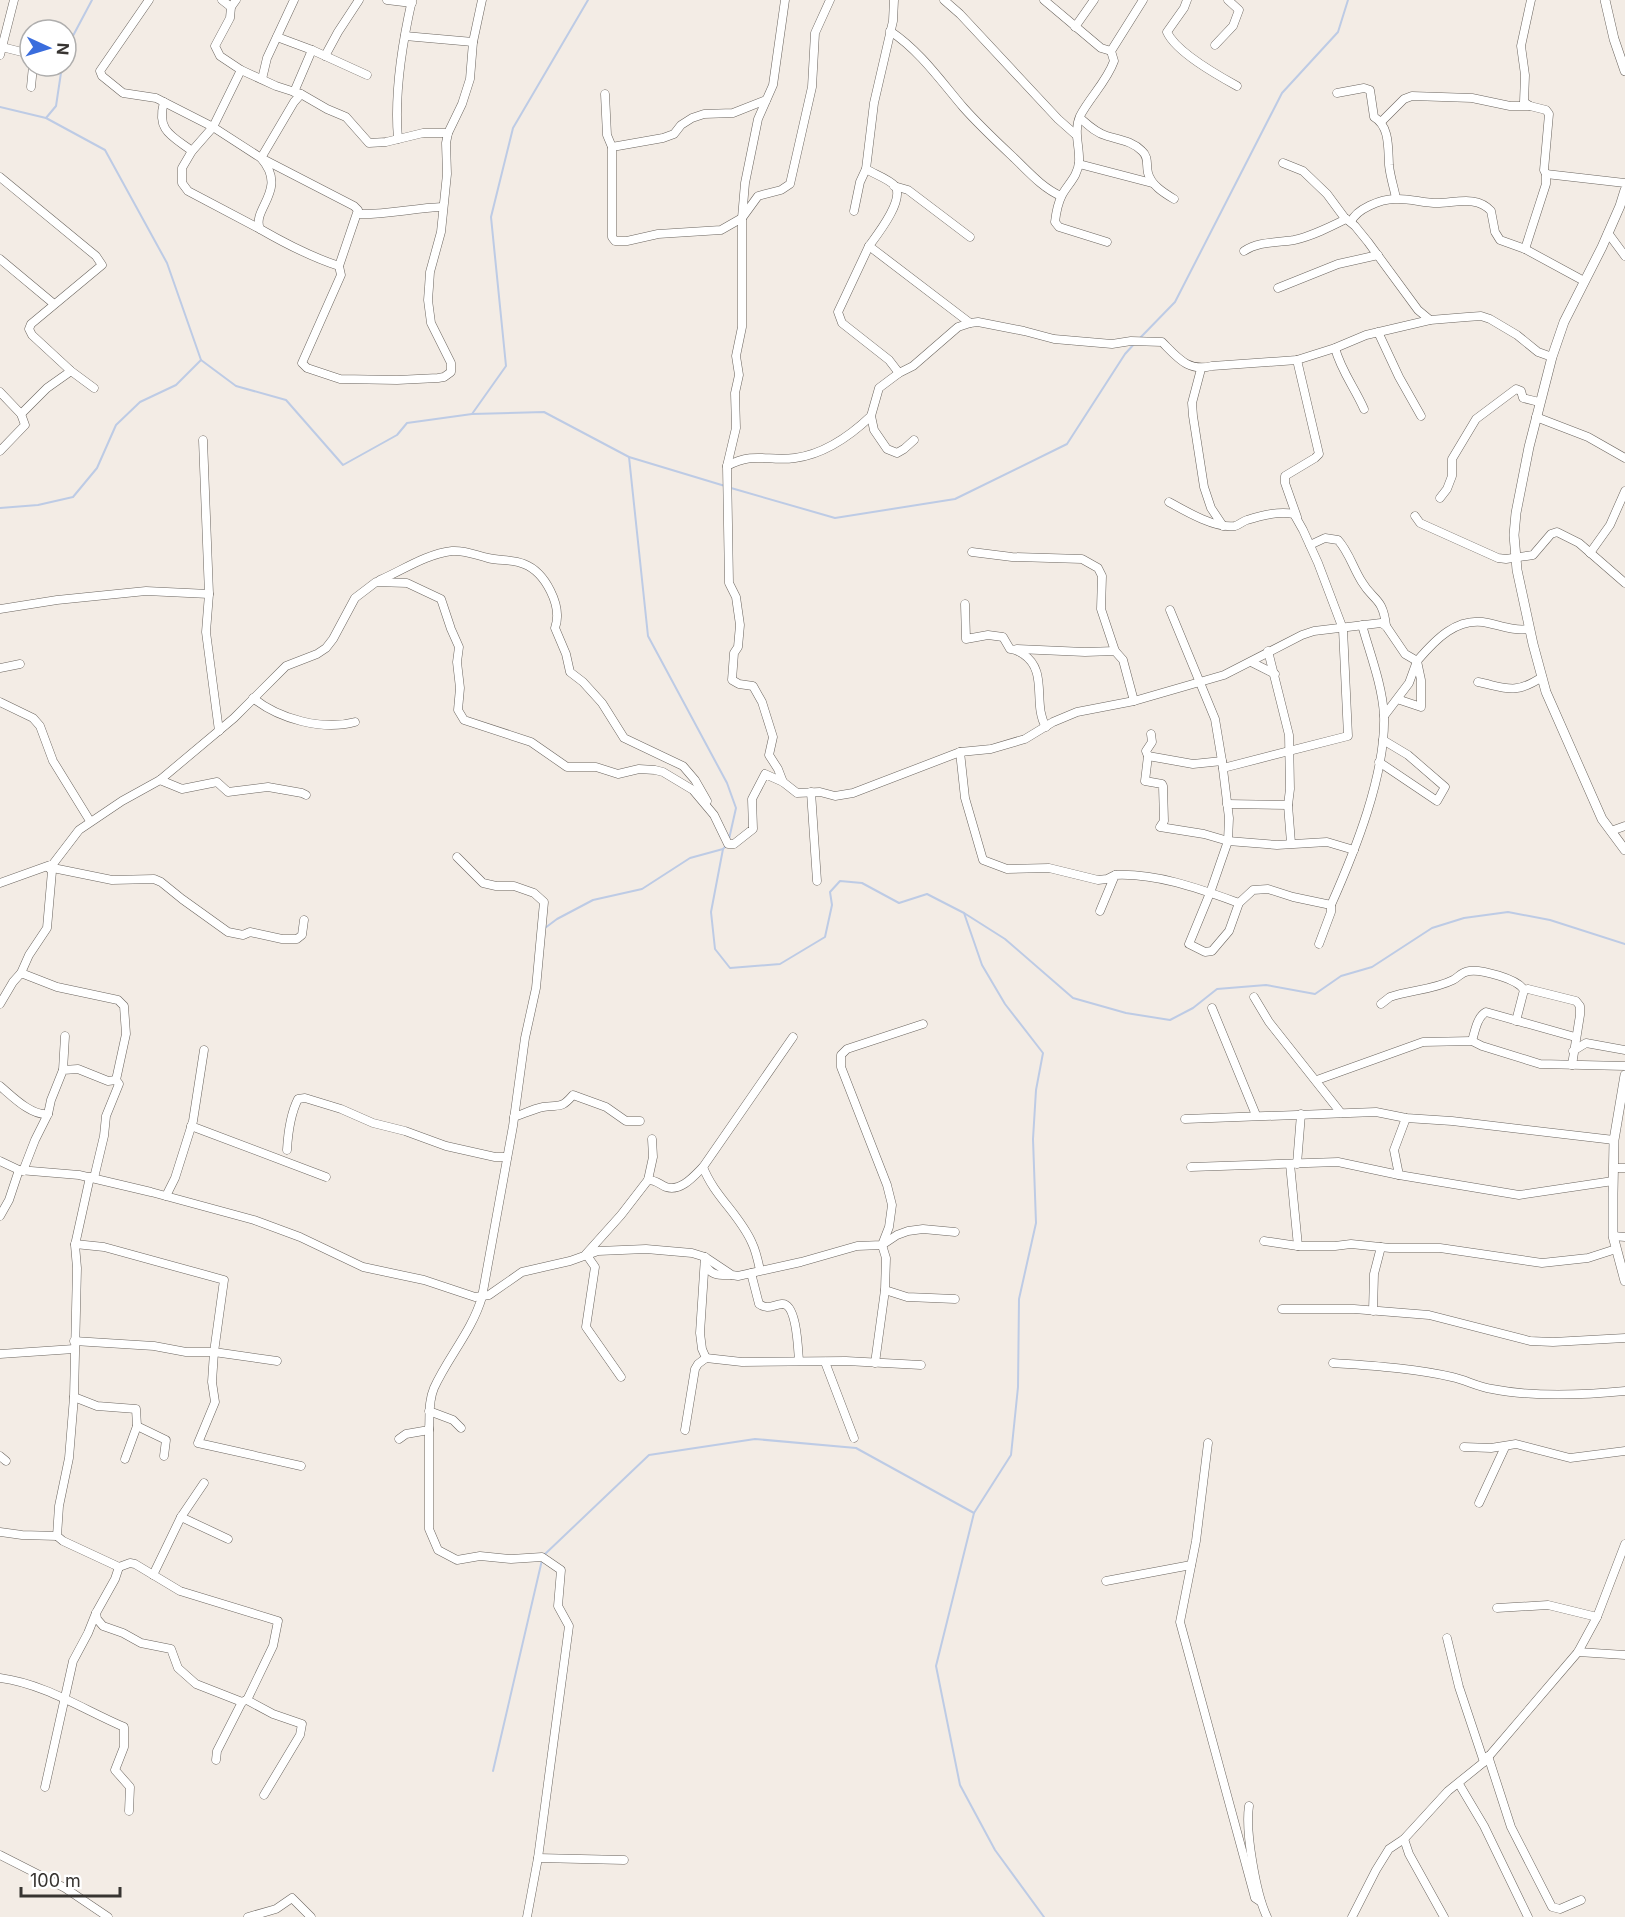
<svg xmlns="http://www.w3.org/2000/svg" width="1625" height="1917" font-family="Inter,sans-serif">
	<style>
		.lines { fill: none; stroke-linecap: round; stroke-linejoin: round }
		.stream { stroke: #bdcbe5; stroke-width: 2 }
		.minor-casing { stroke: #6b655f; stroke-width: 9 }
		.tertiary-casing { stroke: #6b655f; stroke-width: 10 }
		.minor { stroke: #fff; stroke-width: 8 }
		.tertiary { stroke: #fff; stroke-width: 9 }
	</style>
	<rect width="100%" height="100%" fill="#f3ece5"/>
	<g class="lines">
		<g class="stream">
			<path d="M66 49 92 0"/>
			<path d="M0 107 46 118 105 150 167 263 201 360 236 386 286 400 343 465 397 435 407 423 472 414 544 412 629 457 725 486"/>
			<path d="M46 118 56 106 62 66"/>
			<path d="M1139 339 1175 302 1282 93 1338 32 1348 0"/>
			<path d="M472 414 506 366 491 217 513 128 588 0"/>
			<path d="M629 457 648 636 727 783 736 808 729 839"/>
			<path d="M731 488 835 518 955 499 1067 444 1125 354 1135 343"/>
			<path d="M0 508 38 505 73 497 97 468 116 425 140 402 176 385 201 360"/>
			<path d="M727 845 723 849 711 912 715 949 730 968 780 964 825 937 832 905 830 892 840 881 862 883 899 903 927 894 964 913 1005 939 1073 998 1126 1013 1170 1020 1193 1008 1217 989 1266 985 1315 994 1341 976 1372 967 1432 928 1464 918 1508 912 1550 920 1625 944"/>
			<path d="M964 913 982 965 1005 1004 1043 1053 1036 1090 1033 1139 1036 1223 1019 1299 1018 1387 1011 1455 974 1513 936 1666 960 1785 995 1850 1044 1917"/>
			<path d="M545 928 557 919 593 900 642 889 690 858 723 849"/>
			<path d="M544 1555 649 1455 755 1439 856 1448 974 1513"/>
			<path d="M493 1771 542 1560"/>
		</g>
		<g class="minor-casing">
			<g id="minor">
				<path d="M149 0 100 71 102 76 123 93 156 98 213 127 261 158 354 206 358 210 339 266 341 275 302 363 307 368 340 379 397 380 438 378 444 377 451 372V363L431 323 428 300 429 287 430 272 441 232 447 174 446 143 448 133 462 104 470 79 473 42 482 0"/>
				<path d="M222 0 231 7"/>
				<path d="M236 0 231 7 230 18 215 46 220 56 241 70 276 86 301 94 327 109 346 117 369 143 386 142 423 133H448"/>
				<path d="M387 0 412 3"/>
				<path d="M944 0 960 14 1058 119 1076 135"/>
				<path d="M1044 0 1101 48 1111 51"/>
				<path d="M1187 0 1184 8 1167 32C1176 52 1217 75 1237 86"/>
				<path d="M1075 27 1094 0"/>
				<path d="M890 31C920 51 940 80 963 107 978 124 995 140 1012 156 1027 170 1042 188 1061 196"/>
				<path d="M405 36 473 42"/>
				<path d="M277 37 312 50"/>
				<path d="M1215 45 1233 26 1239 10 1228 0"/>
				<path d="M2 47 30 54"/>
				<path d="M0 55 14 0"/>
				<path d="M325 56 338 32 359 0"/>
				<path d="M241 70 213 127 192 151 182 168V183L188 191 260 229"/>
				<path d="M262 79 267 58 294 0"/>
				<path d="M31 87 33 66"/>
				<path d="M294 92 312 50 367 75"/>
				<path d="M1337 93 1364 88 1370 90 1374 117C1390 126 1388 149 1389 165 1390 176 1394 188 1396 198"/>
				<path d="M301 94 294 102 261 158C289 190 251 209 260 229 286 244 311 257 339 266"/>
				<path d="M605 94 607 135 612 147V237L615 241H627L658 234 721 230 742 218 758 196 781 190 790 184 812 87 815 33 830 0"/>
				<path d="M164 102C156 131 172 136 192 151"/>
				<path d="M1080 118C1088 125 1096 133 1107 136 1120 140 1132 141 1142 151 1149 157 1146 165 1148 173 1151 185 1164 193 1174 199"/>
				<path d="M1382 121 1404 99 1412 96 1472 98 1510 106H1530"/>
				<path d="M398 139C394 94 402 44 412 0"/>
				<path d="M612 147 663 138 674 134 681 125 692 118 704 114 733 113 766 100"/>
				<path d="M1283 163 1303 171 1327 194 1344 217 1355 226 1368 242 1418 310 1430 320"/>
				<path d="M1079 164 1152 183"/>
				<path d="M866 169C874 174 889 179 895 186 905 200 877 235 869 246L970 323"/>
				<path d="M1546 174 1625 183"/>
				<path d="M0 177 96 256 102 265 31 324 29 329 32 335 71 371 94 388"/>
				<path d="M894 186 908 190 970 237"/>
				<path d="M854 211 860 182 866 169 874 103 893 21 894 0"/>
				<path d="M358 214C386 215 414 208 442 207"/>
				<path d="M1351 222C1356 209 1381 199 1395 199 1409 198 1423 203 1437 203 1455 203 1477 195 1491 211L1495 232 1500 240 1525 249 1584 281"/>
				<path d="M1608 233 1625 256"/>
				<path d="M1107 242 1059 227 1055 222C1056 213 1058 203 1062 195 1068 184 1078 176 1079 162 1080 146 1073 132 1080 116 1090 97 1107 81 1114 61L1111 51 1143 0"/>
				<path d="M869 246 838 312 842 323 889 360 899 373"/>
				<path d="M1525 249 1546 184V174L1544 170 1549 114 1546 110 1530 106 1524 102 1525 75 1521 46 1531 0"/>
				<path d="M1244 251C1259 241 1277 243 1294 240 1312 236 1330 227 1346 219"/>
				<path d="M0 259 54 304"/>
				<path d="M1278 288 1338 264 1378 255"/>
				<path d="M1378 332 1399 377 1421 416"/>
				<path d="M1335 348C1341 371 1355 388 1364 409"/>
				<path d="M1201 369 1192 403 1193 416 1204 487 1211 508 1223 526"/>
				<path d="M0 392 21 414 25 425 0 451"/>
				<path d="M21 414 47 388 71 371"/>
				<path d="M1536 417 1588 437 1625 458"/>
				<path d="M203 440 209 594 206 632 219 731"/>
				<path d="M914 440 904 449 897 453 887 449 874 430 871 416 879 388 899 373 913 366 958 327 970 323 978 322 1024 331 1054 339 1112 344 1131 341 1162 342C1178 358 1188 372 1212 366L1297 360 1335 348 1366 335 1430 320 1467 317 1481 316 1490 319 1517 335 1538 352 1552 357"/>
				<path d="M727 466C755 451 768 462 795 458 825 454 850 436 871 416"/>
				<path d="M1440 498 1447 489 1452 476V459L1476 419 1516 389 1521 391 1523 398 1539 402"/>
				<path d="M1169 502C1185 511 1216 529 1235 526 1239 525 1243 521 1247 520 1262 515 1279 511 1294 514L1303 530 1318 563 1343 629 1348 736 1223 768"/>
				<path d="M1415 516 1420 523 1498 558 1506 559 1533 555 1551 534 1557 532 1579 543 1625 583"/>
				<path d="M1297 517 1285 483V476L1315 458 1319 454 1297 360"/>
				<path d="M1310 545 1325 538 1338 540C1349 552 1353 568 1362 582 1373 601 1383 597 1386 626"/>
				<path d="M972 552 1012 557 1082 559 1098 568 1102 576 1101 609 1115 651"/>
				<path d="M1590 553 1610 525 1625 491"/>
				<path d="M380 580C403 570 426 554 452 551 466 550 475 555 488 558 500 561 512 559 524 564 545 572 563 606 555 628L566 654 570 672 583 682 602 703 624 738 683 766 695 780 707 801"/>
				<path d="M965 604 966 639 988 635 1003 637 1010 649C1016 649 1018 651 1023 654 1049 671 1032 704 1046 727"/>
				<path d="M0 609 57 600 146 591 209 594"/>
				<path d="M1170 610 1215 719 1222 761 1229 818 1228 841 1210 893 1189 944 1205 952 1212 951 1229 931 1239 903 1253 890 1268 889 1293 897 1331 905"/>
				<path d="M1017 649 1085 652 1115 651 1123 660 1134 701"/>
				<path d="M1268 651 1289 735 1290 789 1288 805 1291 843"/>
				<path d="M1251 662 1275 674"/>
				<path d="M0 668 20 664"/>
				<path d="M1478 682C1507 688 1515 695 1542 677"/>
				<path d="M253 698C279 719 323 731 355 722"/>
				<path d="M0 702 33 718 40 726 53 761 90 821"/>
				<path d="M1384 716 1409 683 1417 661 1421 680V707L1397 699"/>
				<path d="M1151 734 1152 742 1146 751 1148 756 1145 781 1162 784 1163 786 1164 821 1160 827 1204 834 1228 841 1277 845 1327 842 1354 850"/>
				<path d="M960 752 965 798 983 860 1007 869 1049 868 1098 880 1107 879 1115 875"/>
				<path d="M1148 756 1193 764 1222 761"/>
				<path d="M1379 762 1437 801 1445 787 1408 755 1383 740"/>
				<path d="M160 780 182 789 217 782 228 792 268 787 302 793 306 795"/>
				<path d="M783 782 778 769 769 755 773 737 762 702 753 686 739 684 732 680 734 653 738 647 740 625 736 597 729 583 727 466 736 428 735 393 739 375 736 356 742 327V218L745 183 758 119 773 85 785 0"/>
				<path d="M811 792 817 881"/>
				<path d="M1227 804 1288 805"/>
				<path d="M1611 831 1625 826"/>
				<path d="M48 867 112 880 154 879 161 882 182 899 228 932 243 935 250 932 282 939H297L302 935 304 920"/>
				<path d="M0 883 53 864 79 830 122 801 160 780 234 718 286 666 317 654 326 648 333 639 355 598 376 582 407 583 441 599 451 629 459 647 457 662 460 688 458 710 464 720 531 742 567 767H596L618 774 639 769 655 770 663 772 693 790 714 815 728 844H734L753 829 752 799 765 774 783 782 797 793 820 792 835 796 853 793 960 752 991 749 1025 739 1053 722 1077 712 1134 701 1224 675 1302 635 1314 631 1381 623 1386 626 1405 654 1417 661C1435 640 1457 616 1488 623 1502 626 1514 631 1529 629"/>
				<path d="M1100 911 1115 875C1157 873 1200 889 1239 903"/>
				<path d="M1319 944 1331 912V905C1355 851 1386 774 1384 715 1382 684 1370 654 1362 625"/>
				<path d="M21 973 29 955 47 928 52 871 48 867"/>
				<path d="M1254 997 1269 1022 1341 1113"/>
				<path d="M0 1004 13 982 21 973 57 987 118 1000 124 1006 126 1034 116 1080 119 1084 106 1116 104 1136 94 1178"/>
				<path d="M1381 1004 1390 997C1410 990 1433 990 1453 980 1459 977 1461 972 1469 971 1481 969 1518 979 1524 990"/>
				<path d="M1212 1008 1256 1115"/>
				<path d="M1516 1021 1524 990 1528 989 1576 1001 1580 1006V1015L1572 1065"/>
				<path d="M1472 1041C1475 1031 1477 1017 1486 1012L1575 1037"/>
				<path d="M1573 1051 1586 1043 1625 1050"/>
				<path d="M63 1070 65 1036"/>
				<path d="M1317 1080 1423 1042 1472 1041 1482 1046 1540 1064 1625 1066"/>
				<path d="M0 1086C12 1096 31 1116 48 1114"/>
				<path d="M514 1117C523 1114 533 1109 543 1107 560 1104 560 1110 573 1095L606 1107 626 1121H640"/>
				<path d="M1406 1118 1394 1150 1399 1175 1519 1195 1613 1181"/>
				<path d="M1185 1119 1376 1112 1406 1118 1452 1121 1614 1140"/>
				<path d="M191 1126 326 1177"/>
				<path d="M287 1150C288 1132 290 1115 298 1099L305 1098 341 1109 373 1123 405 1131 446 1146 495 1157H507"/>
				<path d="M0 1161 19 1170 79 1175 151 1192 254 1220 300 1237 363 1267 424 1280 475 1297 489 1295 522 1272 570 1261 598 1251 646 1249 692 1253 705 1257 732 1275 738 1276 801 1262 857 1246 882 1245 897 1235 908 1231 923 1229 955 1232"/>
				<path d="M1290 1164 1298 1246"/>
				<path d="M1297 1164 1301 1114"/>
				<path d="M1191 1167 1338 1162 1399 1175"/>
				<path d="M1614 1168H1625"/>
				<path d="M23 1171 35 1140 48 1114 51 1100 63 1070 78 1069 108 1081 116 1080"/>
				<path d="M90 1177 75 1245 77 1268 74 1397 69 1458 59 1506 57 1536 63 1541 119 1567 130 1563 135 1564 180 1591 278 1621 273 1646 247 1700 273 1714 302 1724 300 1735 264 1795"/>
				<path d="M648 1180C656 1180 659 1184 666 1187 681 1192 694 1176 703 1167"/>
				<path d="M166 1196 175 1178 193 1121 204 1050"/>
				<path d="M0 1216 9 1200 19 1170"/>
				<path d="M1613 1236 1625 1237"/>
				<path d="M1264 1241 1298 1246H1335L1351 1244 1390 1248H1440L1542 1263 1588 1258 1616 1249"/>
				<path d="M75 1244 104 1247 224 1280 214 1352 277 1361"/>
				<path d="M705 1257 700 1333 702 1349 706 1358"/>
				<path d="M705 1264C711 1276 719 1275 730 1275"/>
				<path d="M760 1270C758 1261 756 1251 752 1243 740 1215 714 1196 703 1167L793 1037"/>
				<path d="M751 1273 759 1304C767 1310 773 1305 782 1304 797 1303 798 1350 799 1361"/>
				<path d="M885 1290 907 1297 955 1299"/>
				<path d="M1282 1309H1354L1429 1315 1530 1341 1553 1342 1625 1338"/>
				<path d="M1373 1311 1374 1274 1381 1247"/>
				<path d="M74 1341 154 1346 186 1352H214L212 1382 215 1402 198 1443 301 1466"/>
				<path d="M0 1354 74 1349"/>
				<path d="M825 1362 854 1438"/>
				<path d="M875 1363 885 1290 886 1258 882 1245 889 1227 892 1205 887 1185 841 1067V1055L847 1049 923 1024"/>
				<path d="M1333 1363C1373 1366 1413 1368 1452 1377 1466 1380 1478 1387 1492 1389 1533 1397 1584 1395 1625 1391"/>
				<path d="M621 1377 586 1327 595 1267 586 1254 621 1215 648 1180 653 1157 652 1139"/>
				<path d="M74 1397 97 1406 136 1409 137 1426 125 1459"/>
				<path d="M429 1411 453 1420 461 1428"/>
				<path d="M137 1426 166 1440 164 1456"/>
				<path d="M429 1428V1529L438 1550 457 1560 480 1556 511 1559 542 1557 561 1570 558 1606 569 1626 538 1858 527 1917"/>
				<path d="M685 1430 695 1369 698 1364 706 1358 742 1362 846 1361 921 1365"/>
				<path d="M399 1439 406 1434 429 1430C430 1416 428 1402 434 1388 448 1357 472 1331 482 1297L513 1126 525 1038 536 988 544 902 534 893 514 886H496L483 883 457 857"/>
				<path d="M1208 1443 1196 1541 1180 1622 1255 1898 1261 1902"/>
				<path d="M1464 1447 1491 1448 1516 1444 1570 1458 1625 1451"/>
				<path d="M0 1456 6 1461"/>
				<path d="M1479 1503 1505 1447"/>
				<path d="M181 1517 228 1539"/>
				<path d="M0 1532 22 1535 57 1536"/>
				<path d="M153 1575 181 1517 204 1483"/>
				<path d="M1106 1581 1191 1565"/>
				<path d="M1497 1608 1548 1605 1597 1617"/>
				<path d="M96 1613 97 1619 103 1626 123 1633 141 1643 171 1649 178 1668 196 1684 242 1702"/>
				<path d="M1447 1638 1459 1687 1484 1762"/>
				<path d="M1578 1652 1625 1655"/>
				<path d="M0 1678C45 1684 84 1710 124 1727V1747L115 1770 130 1787 129 1811"/>
				<path d="M1488 1756 1511 1827 1552 1907 1560 1909 1581 1900"/>
				<path d="M216 1760 217 1751 242 1702 246 1700"/>
				<path d="M1459 1784 1484 1826 1528 1917"/>
				<path d="M45 1787 73 1661 88 1633 96 1613 115 1579 119 1567"/>
				<path d="M1249 1806C1245 1831 1256 1894 1267 1917"/>
				<path d="M1404 1839 1409 1854 1444 1917"/>
				<path d="M0 1855 65 1888 108 1917"/>
				<path d="M538 1858 624 1860"/>
				<path d="M248 1917 276 1909 292 1898 311 1917"/>
				<path d="M1352 1917 1376 1870 1389 1849 1404 1839 1448 1791 1484 1762 1578 1652 1597 1617 1625 1544"/>
			</g>
		</g>
		<g class="tertiary-casing">
			<g id="tertiary">
				<path d="M1605 0 1614 39 1625 71"/>
				<path d="M1625 190 1620 206 1602 247 1564 322 1552 357 1529 447 1516 513 1514 535 1517 570 1533 644 1546 692 1602 819 1625 850"/>
				<path d="M1625 1075 1614 1140 1613 1193V1236L1625 1281"/>
			</g>
		</g>
		<use href="#minor" class="minor"/>
		<use href="#tertiary" class="tertiary"/>
	</g>
	<g transform="translate(48 48) rotate(94)"><circle r="28" fill="#ffffff" stroke="#afaead" stroke-width="1.5"/>
	<path d="M0-4.5L10 22L0 15L-10 22Z" fill="#3a6ddd"/>
	<text y="-9" font-size="16" font-weight="bold" text-anchor="middle" fill="#373431">N</text>
	</g>
	<path d="M21 1887v9h99v-9" fill="none" stroke="#373431" stroke-width="3"/>
	<text x="30" y="1887" font-size="18" fill="#373431" stroke="#ffffff" stroke-width="4.5" paint-order="stroke">100 m</text>
</svg>
